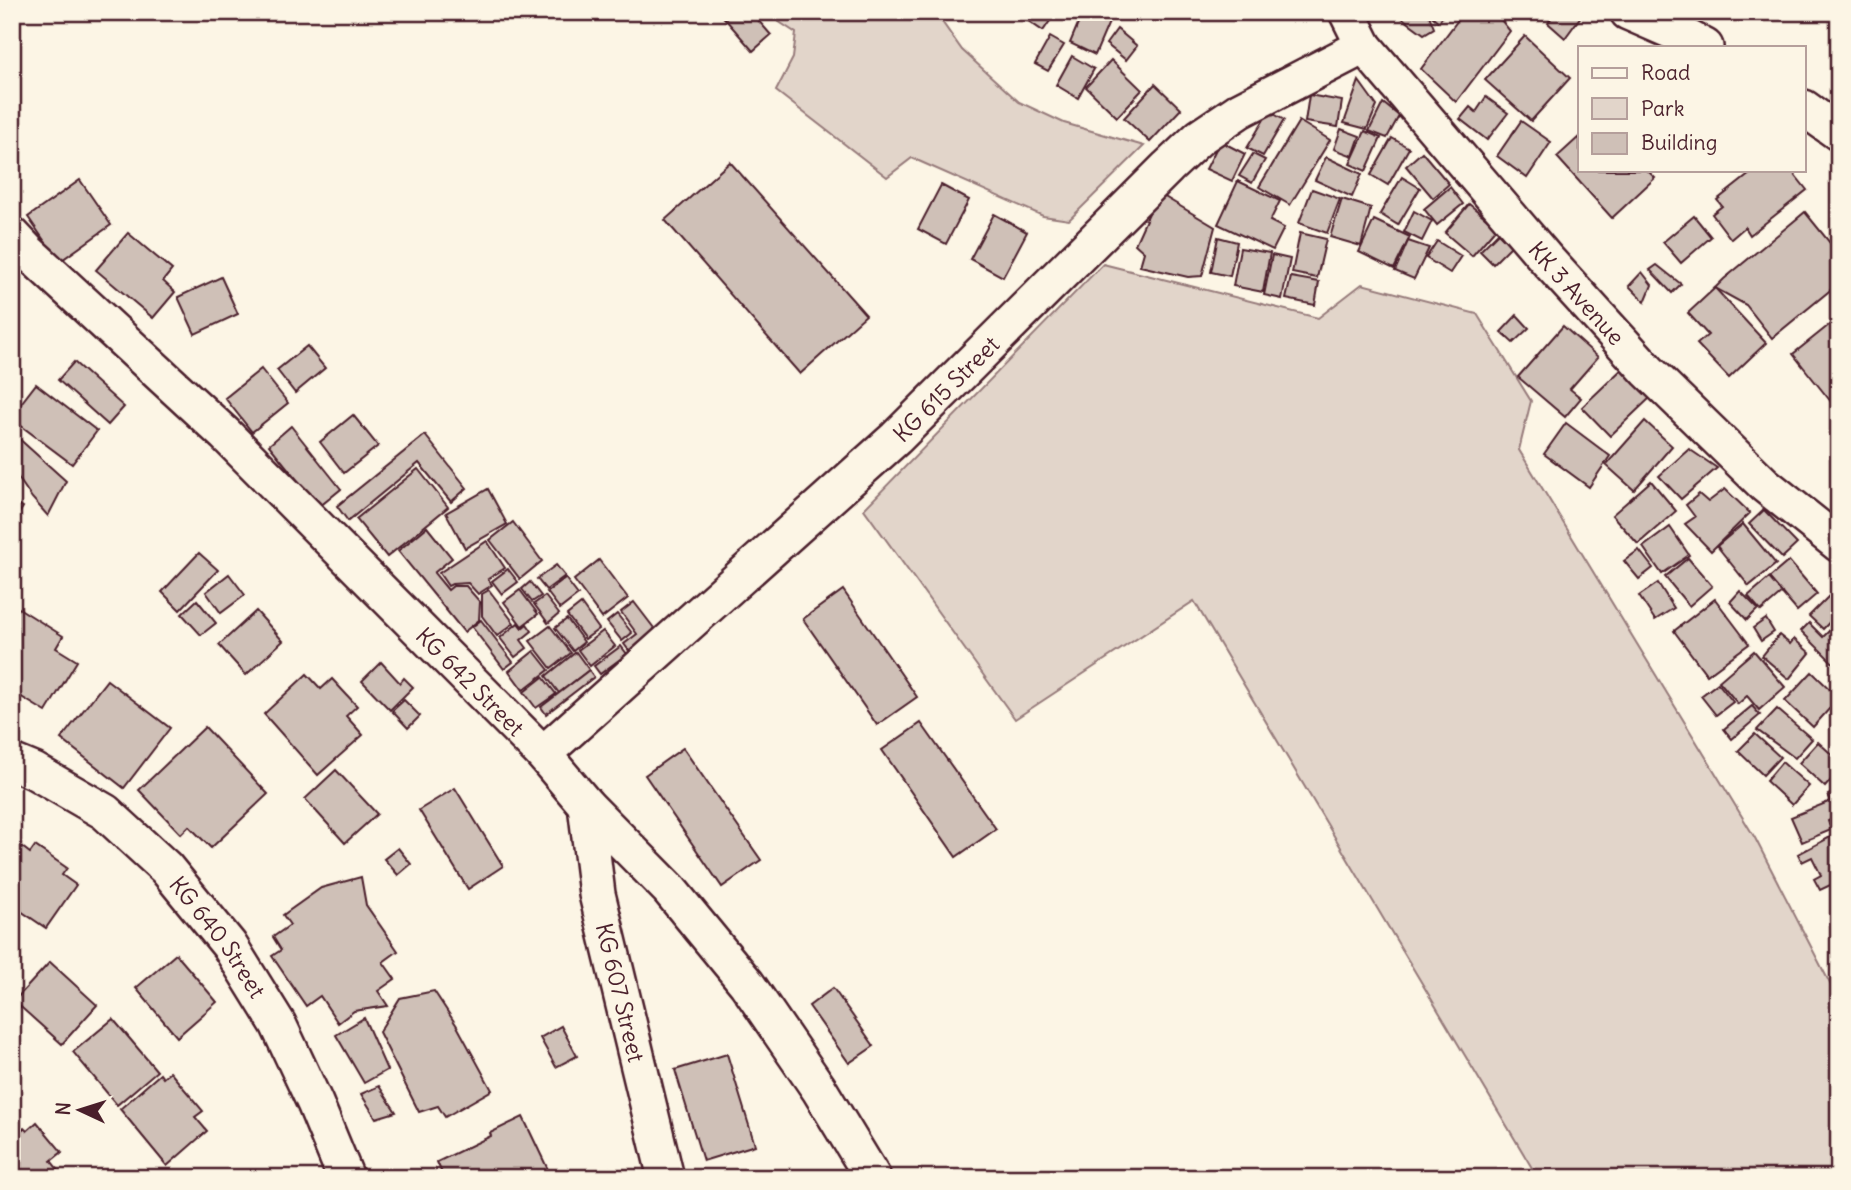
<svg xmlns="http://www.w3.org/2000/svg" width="1851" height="1190" font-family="Delius,sans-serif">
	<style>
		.green { fill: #e2d5ca; stroke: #967a7a; stroke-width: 2 }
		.building { fill: #cfc0b7; stroke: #4a1f2b; stroke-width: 2 }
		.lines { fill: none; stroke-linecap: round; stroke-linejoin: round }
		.minor-casing { stroke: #4a1f2b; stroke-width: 40 }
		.minor { stroke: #fcf5e5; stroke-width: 35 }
		.labels { text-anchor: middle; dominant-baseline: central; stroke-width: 7; stroke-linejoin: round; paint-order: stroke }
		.street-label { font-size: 23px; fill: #4a1f2b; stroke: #fcf5e5 }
	</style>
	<rect width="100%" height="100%" fill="#fcf5e5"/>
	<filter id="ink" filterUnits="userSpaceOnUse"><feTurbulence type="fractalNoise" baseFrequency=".0143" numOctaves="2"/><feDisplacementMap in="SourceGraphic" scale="14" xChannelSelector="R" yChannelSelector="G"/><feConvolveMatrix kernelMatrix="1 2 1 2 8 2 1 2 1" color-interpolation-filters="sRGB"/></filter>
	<g filter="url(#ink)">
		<g class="green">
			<path d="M764 12H935L962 50 1019 102 1064 123 1144 146 1069 220 1043 216 912 158 887 177 776 91 793 58 796 33Z"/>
			<path d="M1103 264 1318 318 1362 284 1477 314 1531 401 1519 450 1755 838 1839 1001V1178H1538L1194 601 1015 719 864 509Z"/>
		</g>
		<g class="building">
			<path d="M719 12H751L771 35 753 51Z"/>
			<path d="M1015 12H1056L1043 31Z"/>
			<path d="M1083 12H1094L1110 20 1095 55 1070 43Z"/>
			<path d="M1394 12H1445L1439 22 1428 13 1434 28 1424 34Z"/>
			<path d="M1464 12H1520L1516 22 1497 15 1510 31 1456 102 1421 69Z"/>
			<path d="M1555 12H1584L1565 38 1548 23Z"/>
			<path d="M1117 29 1137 46 1126 60 1106 44Z"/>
			<path d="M1525 36 1570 78 1531 121 1485 80Z"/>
			<path d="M1050 37 1064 45 1048 71 1035 64Z"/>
			<path d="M1072 56 1094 69 1078 98 1056 85Z"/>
			<path d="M1111 60 1142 90 1117 117 1086 87Z"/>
			<path d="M1359 81 1377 106 1367 129 1344 123Z"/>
			<path d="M1155 84 1181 109 1150 142 1124 118Z"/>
			<path d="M1309 95 1342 101 1338 127 1305 122Z"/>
			<path d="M1486 97 1508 113 1487 140 1460 119 1470 107 1476 112Z"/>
			<path d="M1383 103 1399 116 1387 138 1369 131Z"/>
			<path d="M1269 111 1284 120 1263 156 1247 148Z"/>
			<path d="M1299 121 1330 140 1290 205 1259 187Z"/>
			<path d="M1521 121 1551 142 1527 178 1497 156Z"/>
			<path d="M1341 129 1360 136 1353 156 1334 149Z"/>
			<path d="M1365 131 1381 138 1366 171 1350 164Z"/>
			<path d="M1580 136V170H1647L1655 178 1612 218 1557 157Z"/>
			<path d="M1392 138 1409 148 1388 185 1371 175Z"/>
			<path d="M1220 141 1245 154 1232 181 1206 169Z"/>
			<path d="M1422 152 1449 184 1433 198 1406 166Z"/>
			<path d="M1253 154 1265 160 1252 183 1239 176Z"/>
			<path d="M1326 157 1362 174 1352 197 1315 180Z"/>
			<path d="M730 162 866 315 800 374 665 220Z"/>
			<path d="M12 170 20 179 12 186Z"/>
			<path d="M1755 170H1791L1807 190 1750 235 1745 227 1731 239 1712 214 1722 206 1717 200Z"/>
			<path d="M1402 177 1420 188 1398 225 1380 214Z"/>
			<path d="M80 180 111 225 59 262 28 217Z"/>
			<path d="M1238 181 1280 201 1270 221 1284 228 1273 250 1218 224Z"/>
			<path d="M941 185 969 200 946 244 918 229Z"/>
			<path d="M1450 187 1463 204 1437 225 1424 209Z"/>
			<path d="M1312 189 1340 199 1327 233 1299 223Z"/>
			<path d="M1158 193 1215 227 1202 276 1188 277 1140 266 1144 252 1135 244Z"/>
			<path d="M1342 199 1371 208 1361 246 1330 237Z"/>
			<path d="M1469 204 1497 227 1472 256 1445 233Z"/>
			<path d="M1414 211 1432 221 1422 241 1404 232Z"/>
			<path d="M1805 212 1839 254V261L1832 266 1839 274V283L1772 338 1746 305 1715 288 1724 279Z"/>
			<path d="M994 214 1027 232 1003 277 970 259Z"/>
			<path d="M1694 216 1711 237 1681 263 1663 242Z"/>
			<path d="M1374 220 1410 237 1394 269 1359 252Z"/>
			<path d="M128 233 172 270 163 281 175 292 153 318 96 270Z"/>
			<path d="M1300 233 1326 239 1317 278 1292 273Z"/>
			<path d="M1498 233 1511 246 1493 264 1480 251Z"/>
			<path d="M1218 237 1237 242 1230 276 1211 272Z"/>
			<path d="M1408 241 1429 248 1414 279 1395 271Z"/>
			<path d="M1437 241 1461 256 1450 273 1426 258Z"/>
			<path d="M1240 248 1270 253 1263 292 1233 286Z"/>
			<path d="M1272 255 1290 259 1282 299 1264 295Z"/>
			<path d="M1657 265 1681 284 1672 293 1650 270Z"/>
			<path d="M1642 272 1652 285 1645 302 1629 286Z"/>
			<path d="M221 277 238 314 195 334 178 297Z"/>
			<path d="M1291 277 1319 282 1315 305 1286 299Z"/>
			<path d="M1715 288 1766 343 1729 378 1697 344 1708 335 1688 313Z"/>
			<path d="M1517 315 1529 328 1513 343 1501 332Z"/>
			<path d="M1839 317V406L1836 408 1793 354Z"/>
			<path d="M1563 326 1598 357 1570 389 1581 398 1565 417 1518 377Z"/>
			<path d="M307 346 325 368 295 393 277 370Z"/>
			<path d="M74 362 124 407 108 425 58 380Z"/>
			<path d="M1623 368 1651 397 1610 436 1582 407Z"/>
			<path d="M261 369 288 403 252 432 225 398Z"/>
			<path d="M36 384 97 431 72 464 12 419V415Z"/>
			<path d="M353 415 378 446 344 473 320 442Z"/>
			<path d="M1645 421 1672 446 1634 490 1606 465Z"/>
			<path d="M1566 423 1610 456 1589 487 1544 454Z"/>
			<path d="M291 426 341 489 319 507 269 445Z"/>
			<path d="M425 435 467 488 451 502 419 463 348 521 337 506Z"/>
			<path d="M16 436 66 481 48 516 32 498 17 476 12 463V444Z"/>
			<path d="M1689 449 1717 468 1681 499 1659 476Z"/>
			<path d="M418 469 448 507 387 557 356 519Z"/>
			<path d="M1651 481 1676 511 1638 544 1612 515Z"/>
			<path d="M488 489 507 524 465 548 446 513Z"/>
			<path d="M1725 489 1750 513 1711 551 1685 524 1695 517 1686 505 1699 494 1708 502Z"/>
			<path d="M12 501 23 507 12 525Z"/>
			<path d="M1764 510 1797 544 1782 558 1749 524Z"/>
			<path d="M513 522 542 561 520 579 490 540Z"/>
			<path d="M1743 524 1776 564 1749 586 1717 546Z"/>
			<path d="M427 527 452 558 434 573 448 590 453 586H466L480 602 479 620 464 632 398 551Z"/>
			<path d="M1670 527 1689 555 1662 574 1643 547Z"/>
			<path d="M487 541 505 568 488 579 492 585 478 594 468 583 452 584 448 586 439 573Z"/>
			<path d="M1639 550 1653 568 1639 579 1624 561Z"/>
			<path d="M199 553 218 570 180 610 162 592Z"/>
			<path d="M1688 558 1712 586 1689 606 1665 577Z"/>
			<path d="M599 560 628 598 602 618 574 580Z"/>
			<path d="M1789 561 1817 594 1797 611 1769 578Z"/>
			<path d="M556 565 565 576 546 590 537 579Z"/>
			<path d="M508 569 518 582 502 594 492 581Z"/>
			<path d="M229 574 245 595 221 613 206 592Z"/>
			<path d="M565 578 578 595 560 609 547 592Z"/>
			<path d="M1769 578 1782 593 1761 611 1748 596Z"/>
			<path d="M530 582 541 596 532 602 522 589Z"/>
			<path d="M1658 583 1674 608 1655 620 1639 596Z"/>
			<path d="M489 590 514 623 497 636 482 616V594Z"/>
			<path d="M520 590 538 614 522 626 504 602Z"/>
			<path d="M843 590 917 697 877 725 803 619Z"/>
			<path d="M1740 591 1758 609 1747 620 1730 602Z"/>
			<path d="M545 596 559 614 548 623 534 604Z"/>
			<path d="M1829 596 1839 605V612L1823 629 1809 616Z"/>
			<path d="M1715 599 1749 644 1707 675 1674 631Z"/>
			<path d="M197 600 216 623 201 635 182 614Z"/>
			<path d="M634 602 657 632 630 652 624 644 637 634 621 612Z"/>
			<path d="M581 604 599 629 585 639 567 615Z"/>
			<path d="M17 607 63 636 56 648 77 661 46 712 18 695 12 706V633L16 626 12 623V615Z"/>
			<path d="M256 611 283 641 246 675 219 645Z"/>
			<path d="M617 614 632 633 622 641 607 622Z"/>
			<path d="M567 619 584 642 573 651 555 628Z"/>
			<path d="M1766 619 1774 632 1761 641 1753 628Z"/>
			<path d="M481 620 513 662 504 669 472 627Z"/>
			<path d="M1839 621V658L1833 663 1801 631 1809 623 1823 637Z"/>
			<path d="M518 623 522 628 527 624 532 631 521 640 527 648 515 657 500 638Z"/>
			<path d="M550 626 571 653 551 668 530 641Z"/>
			<path d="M603 631 615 646 590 666 578 650Z"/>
			<path d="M1779 635 1790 644 1794 639 1810 653 1789 679 1762 656Z"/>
			<path d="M621 646 627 654 600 674 594 666Z"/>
			<path d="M534 651 549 670 523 690 509 671Z"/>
			<path d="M1754 651 1785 687 1759 710 1747 696 1738 704 1719 681Z"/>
			<path d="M576 652 589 670 559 693 546 676Z"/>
			<path d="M381 662 400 683 404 678 413 687 390 710 362 681Z"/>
			<path d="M589 670 594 677 546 714 541 707Z"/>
			<path d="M1812 672 1839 698 1813 727 1785 701Z"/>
			<path d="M307 674 321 689 332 679 357 706 346 716 363 735 318 775 264 714Z"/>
			<path d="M543 677 556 694 536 708 524 692Z"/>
			<path d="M107 680 170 728 124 788 61 739Z"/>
			<path d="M1718 683 1733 702 1716 715 1701 696Z"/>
			<path d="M404 700 420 716 408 728 392 711Z"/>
			<path d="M1752 706 1760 715 1732 739 1724 729Z"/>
			<path d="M1777 709 1812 739 1795 758 1757 730Z"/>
			<path d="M921 723 996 829 956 857 882 750Z"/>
			<path d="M205 727 268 794 211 848 189 826 181 834 139 790Z"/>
			<path d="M1755 734 1780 757 1763 775 1738 751Z"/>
			<path d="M1818 742 1839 761V771L1825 787 1799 763Z"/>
			<path d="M683 748 761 860 722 887 645 775Z"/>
			<path d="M1782 762 1809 786 1792 805 1766 781Z"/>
			<path d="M336 770 377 814 345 843 305 799Z"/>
			<path d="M455 788 503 866 468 889 419 810Z"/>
			<path d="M1839 790V816L1828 821 1831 830 1802 842 1791 817 1831 801 1828 795Z"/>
			<path d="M1836 834 1839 839V881L1820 890 1814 879 1821 875 1812 857 1802 862 1798 854Z"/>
			<path d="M17 843 30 853 35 846 67 868 62 875 76 885 46 928 12 905V851Z"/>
			<path d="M398 848 411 864 398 875 384 859Z"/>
			<path d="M361 877 366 905 398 951 383 962 395 979 378 991 388 1006 354 1011 338 1023 320 996 306 1006 272 956 281 950 273 937 290 925 283 915 321 888Z"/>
			<path d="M1839 928V945L1832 932Z"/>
			<path d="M176 954 217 1002 177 1037 136 988Z"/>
			<path d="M50 962 97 1005 62 1044 14 1001Z"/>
			<path d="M833 988 874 1046 849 1063 809 1006Z"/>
			<path d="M434 991 457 1026 492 1090 445 1117 438 1106 419 1112 379 1032 400 998Z"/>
			<path d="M364 1018 387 1070 364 1083 336 1035Z"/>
			<path d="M113 1019 157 1071 117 1105 73 1052Z"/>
			<path d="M561 1026 577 1056 556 1067 540 1038Z"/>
			<path d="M727 1054 755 1145 703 1161 675 1070Z"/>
			<path d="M170 1072 203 1111 195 1117 207 1131 167 1166 120 1109 160 1074 163 1078Z"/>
			<path d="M379 1086 396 1112 376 1118 361 1094Z"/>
			<path d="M523 1117 552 1178H444L437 1162 491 1136 490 1133Z"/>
			<path d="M37 1122 62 1152 51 1161 65 1178H12V1138L24 1128 27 1131Z"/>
			<path d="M609 1168 613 1178H590L589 1176Z"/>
		</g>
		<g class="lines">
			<g class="minor-casing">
				<g id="minor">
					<path id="s1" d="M1347 12 1364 46 1547 260 1648 371 1765 485 1839 544"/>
					<path d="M1628 12 1688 38 1705 47"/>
					<path d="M1804 108 1839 133"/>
					<path id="s2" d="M12 235 28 252 225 434 543 754 586 805 669 889 747 984 819 1089 873 1178"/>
					<path id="s3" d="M543 754 896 438 1168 167 1200 137 1240 110 1364 46"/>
					<path id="s4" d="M12 762 34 771 105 812 166 868 229 945 278 1024 315 1103 346 1178"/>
					<path id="s5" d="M586 805 597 894 666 1178"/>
				</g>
			</g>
			<use href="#minor" class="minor"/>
		</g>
	</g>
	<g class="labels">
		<g class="street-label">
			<text stroke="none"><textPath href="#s1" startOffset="364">KK 3 Avenue</textPath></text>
			<text stroke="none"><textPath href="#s3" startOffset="544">KG 615 Street</textPath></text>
			<text stroke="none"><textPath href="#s2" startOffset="640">KG 642 Street</textPath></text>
			<text stroke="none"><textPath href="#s4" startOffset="275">KG 640 Street</textPath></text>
			<text stroke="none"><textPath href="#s5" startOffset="191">KG 607 Street</textPath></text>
		</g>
	</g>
	<rect width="1851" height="1190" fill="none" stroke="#fcf5e5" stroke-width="42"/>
	<rect x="21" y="21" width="1809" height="1148" fill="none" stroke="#4a1f2b" stroke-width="2.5" filter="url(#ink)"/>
	<rect x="1578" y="46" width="228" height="126" fill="#fcf5e5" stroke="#b59f9b" stroke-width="2"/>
	<rect x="1592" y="68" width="35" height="10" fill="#fcf5e5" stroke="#b59f9b" stroke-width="2"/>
	<text x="1641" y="80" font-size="21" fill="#4a1f2b">Road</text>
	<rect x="1592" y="98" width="35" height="21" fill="#e2d5ca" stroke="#b59f9b" stroke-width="2"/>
	<text x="1641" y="116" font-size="21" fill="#4a1f2b">Park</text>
	<rect x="1592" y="133" width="35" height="21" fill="#cfc0b7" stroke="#b59f9b" stroke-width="2"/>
	<text x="1641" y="150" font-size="21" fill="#4a1f2b">Building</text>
	<g transform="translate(80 1110) rotate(274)" stroke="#fcf5e5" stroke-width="5" paint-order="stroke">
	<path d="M0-5L12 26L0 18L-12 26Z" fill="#4a1f2b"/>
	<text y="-10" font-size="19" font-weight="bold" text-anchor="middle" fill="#4a1f2b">N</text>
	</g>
</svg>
